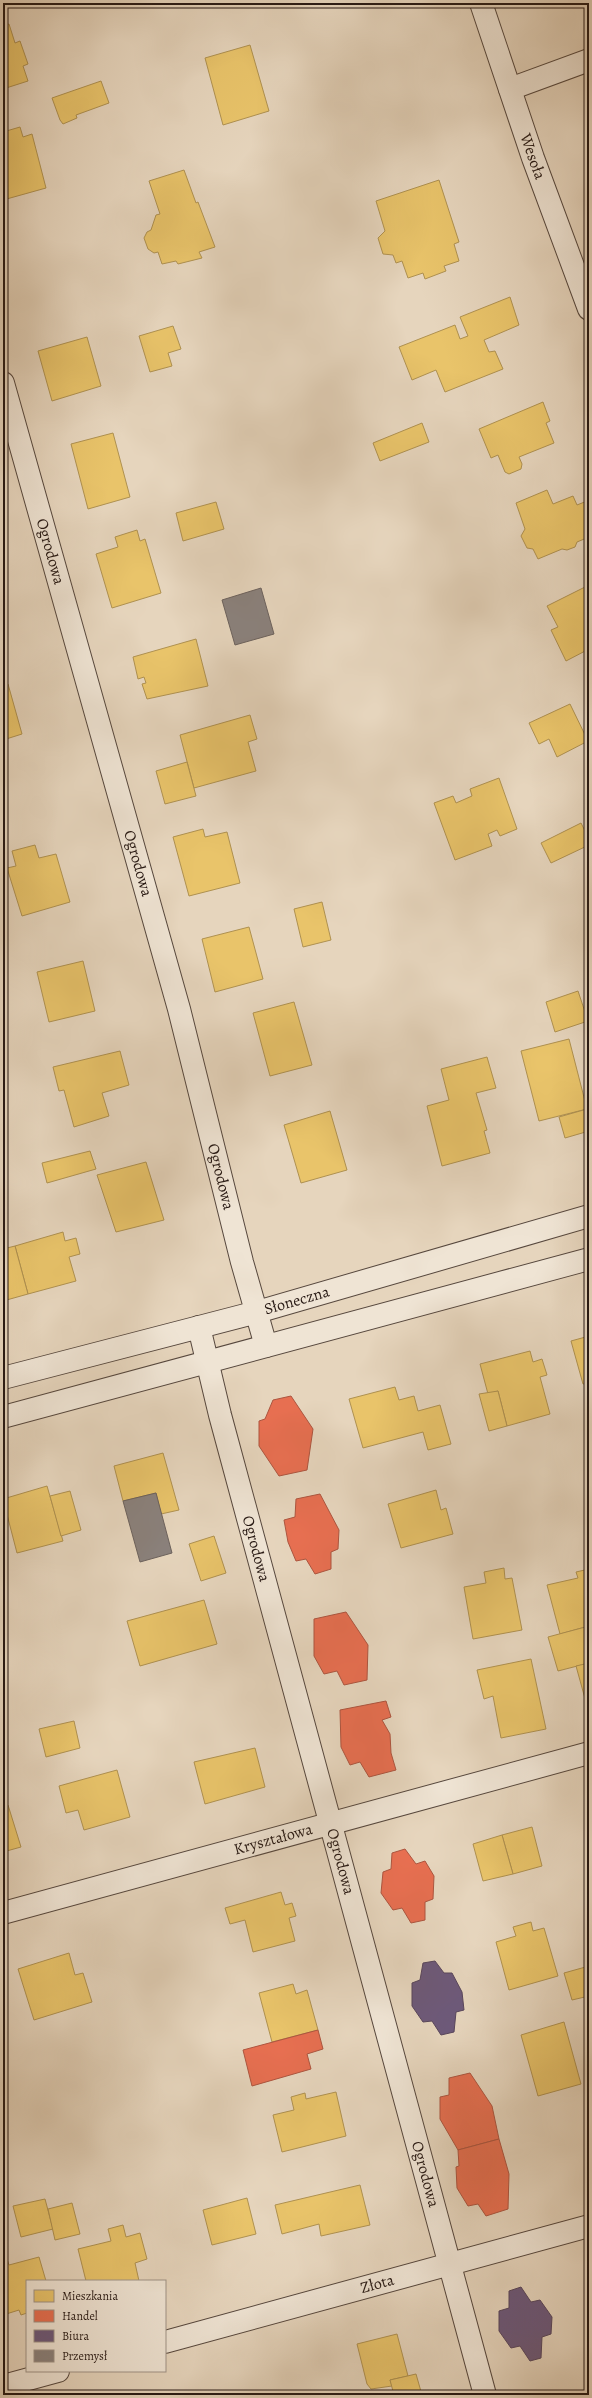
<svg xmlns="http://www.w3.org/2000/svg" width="592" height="2398" font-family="Alegreya,serif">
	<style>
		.homes { fill: #e9c46a; stroke: #af9150 }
		.shops { fill: #e76f51; stroke: #ad553f }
		.offices { fill: #6d597a; stroke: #58465b }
		.industry { fill: #8a817c; stroke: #6c625d }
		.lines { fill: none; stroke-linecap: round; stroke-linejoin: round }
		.street-casing { stroke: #57483e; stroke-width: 24 }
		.street { stroke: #efe4d4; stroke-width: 22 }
		.labels { text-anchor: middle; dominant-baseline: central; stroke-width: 4; stroke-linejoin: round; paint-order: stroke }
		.street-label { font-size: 16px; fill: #271914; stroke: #efe4d4 }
	</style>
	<rect width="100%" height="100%" fill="#e6d5bd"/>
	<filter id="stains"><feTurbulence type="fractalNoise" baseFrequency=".005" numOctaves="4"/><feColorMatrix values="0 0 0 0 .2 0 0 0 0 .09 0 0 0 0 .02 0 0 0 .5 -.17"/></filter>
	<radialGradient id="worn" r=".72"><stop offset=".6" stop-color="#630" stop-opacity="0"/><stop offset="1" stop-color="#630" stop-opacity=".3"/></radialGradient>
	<g class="homes">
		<path d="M9 24 15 43 20 41 28 64 23 66 28 81 3 89V26Z"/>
		<path d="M250 45 269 111 223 125 205 58Z"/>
		<path d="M101 81 109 103 76 115 77 118 63 124 60 120 52 98Z"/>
		<path d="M20 127 23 137 32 134 46 188 3 200V142H6L3 132Z"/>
		<path d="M184 170 196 203 198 202 215 247 199 252 202 258 178 264 176 261 162 264 158 252 154 253 148 249 144 238 147 232 151 230 156 215 160 214 149 181Z"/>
		<path d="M439 180 459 242 454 244 459 261 444 266 446 271 425 279 423 273 408 278 402 261 396 263 393 255 383 254 378 238 385 231 376 201Z"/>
		<path d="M510 297 519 325 484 340 489 352 495 351 503 369 445 392 436 370 412 380 399 347 455 325 460 339 468 336 460 317Z"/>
		<path d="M173 326 181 349 168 353 172 366 150 372 139 336Z"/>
		<path d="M87 337 101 386 52 401 38 351Z"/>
		<path d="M543 402 550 421 546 423 554 443 519 457 522 464 521 469 509 474 505 472 498 455 491 458 479 429Z"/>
		<path d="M422 423 429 442 380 461 373 443Z"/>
		<path d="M113 433 130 497 88 509 71 444Z"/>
		<path d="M547 490 553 504 573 496 577 505 587 501 589 537 577 542 575 547 567 550 562 549 538 559 533 549 527 548 521 536 525 529 516 503Z"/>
		<path d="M216 502 224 529 183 541 176 513Z"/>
		<path d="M137 530 140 541 145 539 161 593 112 608 96 554 118 547 115 537Z"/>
		<path d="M589 585V649L566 661 551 630 558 627 547 606Z"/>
		<path d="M196 639 208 686 147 699 142 684 146 683 144 677 138 679 133 657Z"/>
		<path d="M8 684 22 734 3 740V685Z"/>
		<path d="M570 704 588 741 557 757 549 739 539 744 529 723Z"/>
		<path d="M250 715 257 739 248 742 256 771 194 788 180 735Z"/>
		<path d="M187 762 196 796 165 804 156 771Z"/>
		<path d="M499 778 517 829 500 836 497 830 488 834 492 846 455 860 434 803 453 796 456 803 472 796 470 789Z"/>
		<path d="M581 823 589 839V845L551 863 541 843Z"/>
		<path d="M203 829 205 837 227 832 240 883 189 896 173 837Z"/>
		<path d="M35 845 39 858 56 854 70 902 22 916 7 868 16 866 12 851Z"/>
		<path d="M322 902 331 940 303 947 294 909Z"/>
		<path d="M249 927 263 979 215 992 202 939Z"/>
		<path d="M83 961 95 1011 49 1022 37 972Z"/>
		<path d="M578 991 588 1021 555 1032 546 1002Z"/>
		<path d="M294 1002 312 1065 270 1076 253 1013Z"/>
		<path d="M569 1039 587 1109 539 1121 521 1051Z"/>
		<path d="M120 1051 129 1085 102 1093 109 1116 74 1127 64 1090 59 1091 53 1067Z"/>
		<path d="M487 1057 496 1088 476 1093 487 1130 484 1131 490 1153 442 1166 427 1106 449 1100 441 1069Z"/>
		<path d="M587 1109 589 1131 565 1138 559 1117Z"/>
		<path d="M330 1111 347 1170 301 1183 284 1125Z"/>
		<path d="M90 1151 96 1169 47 1183 42 1163Z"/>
		<path d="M146 1162 164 1220 116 1232 97 1175Z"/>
		<path d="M63 1232 65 1241 76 1238 80 1254 69 1257 76 1281 28 1294 15 1246Z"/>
		<path d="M15 1246 28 1294 3 1301V1249Z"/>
		<path d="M589 1336V1383L583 1384 571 1341Z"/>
		<path d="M530 1351 533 1362 542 1359 547 1375 540 1377 550 1414 507 1426 498 1391 488 1394 480 1364Z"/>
		<path d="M395 1387 399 1400 414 1396 418 1411 440 1405 451 1444 428 1450 423 1432 363 1448 349 1399Z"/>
		<path d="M498 1391 507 1426 489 1431 479 1394Z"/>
		<path d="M163 1453 179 1510 161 1514 156 1493 123 1501 114 1466Z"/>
		<path d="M47 1486 63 1541 17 1553 3 1499Z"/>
		<path d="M436 1490 441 1510 446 1508 453 1534 401 1548 388 1504Z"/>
		<path d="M70 1491 81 1530 61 1536 50 1496Z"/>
		<path d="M214 1536 226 1573 201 1581 189 1544Z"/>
		<path d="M504 1568 505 1579 512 1578 522 1630 473 1639 464 1587 486 1583 484 1572Z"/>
		<path d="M589 1569V1626L560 1634 547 1585 578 1578 576 1572Z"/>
		<path d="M204 1600 217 1644 140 1666 127 1621Z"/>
		<path d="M589 1626V1663L558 1671 548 1637Z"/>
		<path d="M531 1659 546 1729 501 1738 493 1696 484 1699 477 1670Z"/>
		<path d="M589 1663V1713L576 1666Z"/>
		<path d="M74 1721 80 1748 46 1757 39 1729Z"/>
		<path d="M255 1748 265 1787 205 1804 194 1762Z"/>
		<path d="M117 1770 130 1817 84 1830 78 1810 66 1813 59 1786Z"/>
		<path d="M8 1805 21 1847 3 1852V1806Z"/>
		<path d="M532 1827 542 1866 513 1874 502 1835Z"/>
		<path d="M502 1835 513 1874 483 1881 473 1844Z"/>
		<path d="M281 1892 285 1905 292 1903 296 1916 289 1918 295 1941 253 1952 245 1920 230 1924 225 1908Z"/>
		<path d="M531 1922 533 1931 544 1928 558 1976 509 1990 496 1942 516 1936 513 1927Z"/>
		<path d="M69 1953 75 1975 83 1973 92 2002 34 2020 18 1969Z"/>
		<path d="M589 1966V1996L572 2000 564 1973Z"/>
		<path d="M293 1984 296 1994 307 1990 318 2030 272 2042 259 1993Z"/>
		<path d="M564 2022 581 2084 538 2096 521 2035Z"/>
		<path d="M336 2092 346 2136 282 2152 273 2115 294 2110 291 2097 305 2093 306 2099Z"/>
		<path d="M360 2185 370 2225 321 2236 319 2224 282 2234 275 2205Z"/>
		<path d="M247 2198 256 2234 212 2245 203 2210Z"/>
		<path d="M45 2199 53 2229 21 2237 13 2206Z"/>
		<path d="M72 2203 80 2234 55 2240 48 2209Z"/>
		<path d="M123 2225 126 2237 140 2233 147 2259 135 2263 139 2281H86L78 2249 111 2241 108 2229Z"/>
		<path d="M39 2257 46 2281H27V2313L21 2315 19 2310 3 2315V2260L7 2259 9 2265Z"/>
		<path d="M397 2334 408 2376 390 2380 392 2386 371 2389 367 2384 357 2344Z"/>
		<path d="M416 2374 422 2395H394L390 2380Z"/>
	</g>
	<g class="shops">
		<path d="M291 1396 313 1429 307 1470 279 1476 259 1446V1421L265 1419 273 1400Z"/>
		<path d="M320 1494 339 1530 338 1549 331 1552V1569L315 1574 306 1559 296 1561 288 1542 284 1520 295 1517 296 1499Z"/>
		<path d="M346 1612 368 1645 367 1680 344 1685 337 1671 324 1674 314 1656V1619Z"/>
		<path d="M386 1701 391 1717 382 1720 390 1734 391 1753 396 1770 369 1777 360 1762 350 1765 341 1747 340 1710Z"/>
		<path d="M405 1849 416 1864 425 1861 434 1876 433 1899 425 1902V1920L411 1923 402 1908 393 1910 381 1893 383 1872 391 1869 392 1853Z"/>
		<path d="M318 2030 323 2049 307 2054 311 2069 252 2086 243 2050Z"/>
		<path d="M470 2073 492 2106 499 2139 458 2150 440 2119V2097L449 2095V2078Z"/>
		<path d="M499 2139 509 2174 508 2209 486 2216 478 2204 468 2206 457 2188 456 2167 459 2166 458 2150Z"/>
	</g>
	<g class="offices">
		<path d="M435 1961 444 1973H452L462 1992 464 2010 456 2012 454 2032 441 2035 432 2021 423 2022 412 2006V1983L420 1980 423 1963Z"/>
		<path d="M521 2287 531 2302 540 2300 552 2317 551 2334 542 2337 541 2358 530 2361 520 2346 511 2348 499 2331V2311L509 2308V2291Z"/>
	</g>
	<g class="industry">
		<path d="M261 588 274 634 235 645 222 600Z"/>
		<path d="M156 1493 172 1553 140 1562 123 1501Z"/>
	</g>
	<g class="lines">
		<g class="street-casing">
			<g id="street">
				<path id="s1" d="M481 3 533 158 589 309"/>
				<path d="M510 89 589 60"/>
				<path id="s2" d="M3 383 179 1009 242 1262 266 1346"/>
				<path id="s3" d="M199 1327 220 1415 485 2395"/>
				<path id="s4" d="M3 1378 257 1312 589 1216"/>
				<path d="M3 1417 589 1259"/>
				<path id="s5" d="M3 1913 589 1753"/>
				<path id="s6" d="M165 2342 589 2226"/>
				<path d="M3 2386 58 2371"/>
			</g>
		</g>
		<use href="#street" class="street"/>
	</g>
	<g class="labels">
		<g class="street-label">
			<text stroke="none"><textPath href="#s1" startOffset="162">Wesoła</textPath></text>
			<text stroke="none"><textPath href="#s2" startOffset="175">Ogrodowa</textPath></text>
			<text stroke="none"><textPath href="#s2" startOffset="499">Ogrodowa</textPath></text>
			<text stroke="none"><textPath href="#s2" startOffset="823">Ogrodowa</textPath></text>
			<text stroke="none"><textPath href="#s4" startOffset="304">Słoneczna</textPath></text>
			<text stroke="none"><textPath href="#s3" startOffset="229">Ogrodowa</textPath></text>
			<text stroke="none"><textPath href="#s5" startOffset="280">Kryształowa</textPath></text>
			<text stroke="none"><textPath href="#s3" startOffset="553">Ogrodowa</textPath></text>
			<text stroke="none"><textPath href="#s3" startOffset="877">Ogrodowa</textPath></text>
			<text stroke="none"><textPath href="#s6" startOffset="220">Złota</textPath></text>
		</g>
	</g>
	<rect width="592" height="2398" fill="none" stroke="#e6d5bd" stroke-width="16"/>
	<rect x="4" y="4" width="584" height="2390" fill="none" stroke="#271914" stroke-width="2"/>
	<rect x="8" y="8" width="576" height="2382" fill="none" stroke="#271914"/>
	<rect x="26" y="2280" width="140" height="92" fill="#efe4d4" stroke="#9f9387"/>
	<rect x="34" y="2290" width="20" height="12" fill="#e9c46a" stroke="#9f9387"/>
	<text x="62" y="2300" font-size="12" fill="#271914">Mieszkania</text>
	<rect x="34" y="2310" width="20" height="12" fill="#e76f51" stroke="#9f9387"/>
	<text x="62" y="2320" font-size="12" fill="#271914">Handel</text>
	<rect x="34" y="2330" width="20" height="12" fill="#6d597a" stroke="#9f9387"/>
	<text x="62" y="2340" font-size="12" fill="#271914">Biura</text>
	<rect x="34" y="2350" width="20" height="12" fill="#8a817c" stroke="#9f9387"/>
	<text x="62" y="2360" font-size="12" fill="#271914">Przemysł</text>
	<rect width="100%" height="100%" filter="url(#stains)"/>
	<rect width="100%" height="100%" fill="url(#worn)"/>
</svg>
